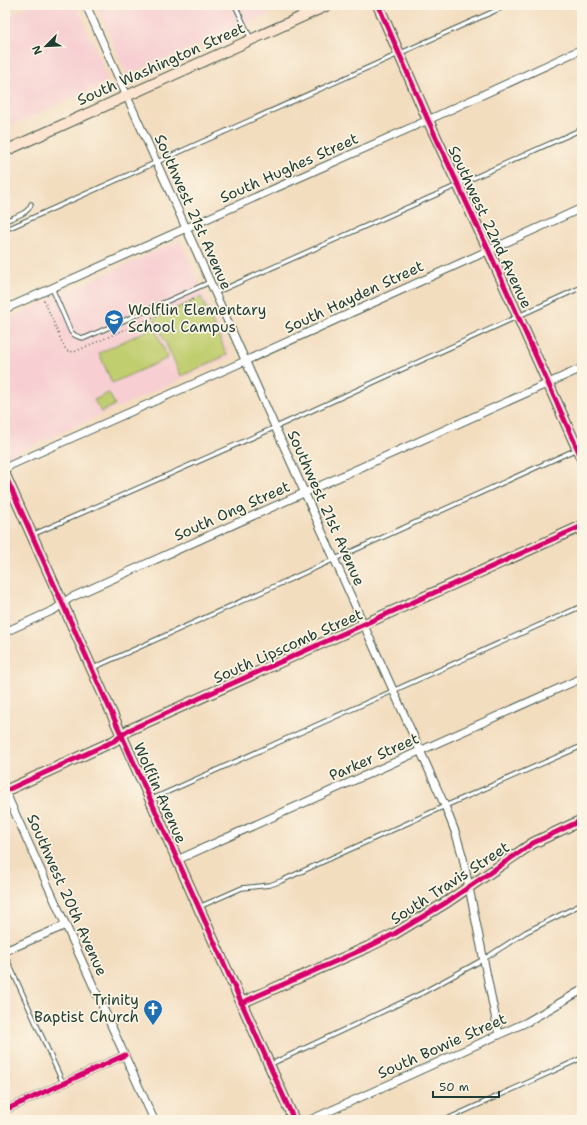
<svg xmlns="http://www.w3.org/2000/svg" width="587" height="1125" font-family="'Shantell Sans',sans-serif">
	<style>
		.built { fill: #f7cfd2 }
		.green { fill: #c1ce70; stroke: #708652 }
		.lines { fill: none; stroke-linecap: round; stroke-linejoin: round }
		.lane-casing { stroke: #3f5549; stroke-width: 5.5 }
		.street-casing { stroke: #3f5549; stroke-width: 9 }
		.secondary-casing { stroke: #3f5549; stroke-width: 12 }
		.path { stroke: #3f5549; stroke-width: 1.5; stroke-dasharray: 1 3; stroke-linecap: butt }
		.lane { stroke: #fff; stroke-width: 3.5 }
		.street { stroke: #fff; stroke-width: 7 }
		.secondary { stroke: #fce5d0; stroke-width: 10 }
		.cycleway-casing { stroke: #fcf5e5; stroke-width: 8 }
		.cycleway { stroke: #d6006c; stroke-width: 5 }
		.labels { text-anchor: middle; dominant-baseline: central; stroke-width: 3.5; stroke-linejoin: round; paint-order: stroke }
		.street-label { font-size: 15px; fill: #1f3d34; stroke: #fcf5e5 }
		.poi-label { font-size: 15px; fill: #1f3d34; stroke: #fcf5e5; text-anchor: start }
	</style>
	<rect width="100%" height="100%" fill="#fcf5e5"/>
	<filter id="ink" filterUnits="userSpaceOnUse"><feTurbulence type="fractalNoise" baseFrequency=".025" numOctaves="2"/><feDisplacementMap in="SourceGraphic" scale="8" xChannelSelector="R" yChannelSelector="G"/><feConvolveMatrix kernelMatrix="1 2 1 2 8 2 1 2 1" color-interpolation-filters="sRGB"/></filter>
	<filter id="wash" filterUnits="userSpaceOnUse"><feTurbulence type="fractalNoise" baseFrequency=".012" numOctaves="4" result="noise"/><feDisplacementMap in="SourceGraphic" scale="16" xChannelSelector="R" yChannelSelector="G"/><feGaussianBlur stdDeviation="0.9" result="paint"/><feColorMatrix in="noise" values="0 0 0 0 0 0 0 0 0 0 0 0 0 0 0 0 0 1.4 0 .05"/><feComposite in="paint" operator="in"/></filter>
	<g filter="url(#wash)">
		<rect width="100%" height="100%" fill="#f3ddbf"/>
		<g class="built">
			<path d="M31 5H76L104 67 108 79 107 82 5 129V17Z"/>
			<path d="M96 5H290L127 75Z"/>
			<path d="M179 241 181 242 231 354V357L9 456 6 455 5 319Z"/>
		</g>
		<g class="green">
			<path d="M201 297 227 355 181 376 154 318Z"/>
			<path d="M154 327 168 358 112 383 99 353Z"/>
			<path d="M109 393 115 405 101 412 94 400Z"/>
		</g>
	</g>
	<g filter="url(#ink)">
		<g class="lines">
			<g class="lane-casing">
				<g id="lane">
					<path d="M235 5 251 39"/>
					<path d="M5 221C13 217 29 214 31 204"/>
					<path d="M5 230 508 5"/>
					<path d="M52 288 71 332C75 336 79 338 85 338L210 282"/>
					<path d="M215 293 458 185 582 129"/>
					<path d="M32 535 276 427 582 287"/>
					<path d="M93 668 335 559 577 449"/>
					<path d="M152 799 582 606"/>
					<path d="M199 907 242 888 270 885 281 881 445 806 582 746"/>
					<path d="M5 955 63 1083"/>
					<path d="M271 1064 422 993 484 959 526 932 582 904"/>
					<path d="M445 1120 582 1058"/>
				</g>
			</g>
			<g class="street-casing">
				<g id="street">
					<path d="M86 5 445 806 456 834 463 858 499 1035"/>
					<path d="M5 309 428 120 582 49"/>
					<path d="M5 469 11 465 245 361 582 208"/>
					<path d="M5 632 54 610 70 598 582 368"/>
					<path d="M5 791 154 1120"/>
					<path d="M177 860 582 678"/>
					<path d="M5 951 66 925"/>
					<path d="M5 1110 125 1055"/>
					<path d="M310 1120 527 1022 582 990"/>
				</g>
			</g>
			<g class="secondary-casing">
				<g id="secondary">
					<path d="M378 5 428 120 488 249 582 459"/>
					<path d="M5 151 328 5"/>
					<path d="M5 475 294 1120"/>
					<path d="M5 791 114 741 129 730 582 526"/>
					<path d="M241 1003 368 947 394 934 447 902 533 843 582 820"/>
				</g>
			</g>
			<path class="path" d="M44 300 64 347 68 351 74 352 192 300 194 296"/>
			<use href="#lane" class="lane"/>
			<use href="#street" class="street"/>
			<use href="#secondary" class="secondary"/>
			<g class="cycleway-casing">
				<g id="cycleway">
					<path d="M378 5 428 120 488 249 582 459"/>
					<path d="M5 475 294 1120"/>
					<path d="M5 791 114 741 129 730 582 526"/>
					<path d="M241 1003 368 947 394 934 447 902 533 843 582 820"/>
					<path d="M5 1110 125 1055"/>
				</g>
			</g>
			<use href="#cycleway" class="cycleway"/>
		</g>
	</g>
	<defs>
		<g id="school-pin" transform="scale(1)"><path d="M0 17L-7.5 6A9.5 9.5 0 1 1 7.5 6Z" fill="#1f6fb2" stroke="#fcf5e5"/><path d="M0-5L7-2L0 1L-7-2ZM-4 1L0 2.5L4 1V4Q0 6-4 4Z" fill="#fff"/></g>
		<g id="church-pin" transform="scale(1)"><path d="M0 17L-7.5 6A9.5 9.5 0 1 1 7.5 6Z" fill="#1f6fb2" stroke="#fcf5e5"/><path d="M-1.2-6h2.4v3.5h3.3v2.4h-3.3V6h-2.4V-.1h-3.3v-2.4h3.3Z" fill="#fff"/></g>
	</defs>
	<g fill-rule="evenodd">
		<use href="#school-pin" x="114" y="319"/>
		<use href="#church-pin" x="153" y="1009"/>
	</g>
	<g class="labels">
		<g class="street-label">
			<text transform="translate(161 64) rotate(-24)">South Washington Street</text>
			<text transform="translate(289 168) rotate(-24)">South Hughes Street</text>
			<text transform="translate(193 212) rotate(66)">Southwest 21st Avenue</text>
			<text transform="translate(490 227) rotate(65)">Southwest 22nd Avenue</text>
			<text transform="translate(354 297) rotate(-25)">South Hayden Street</text>
			<text transform="translate(326 508) rotate(66)">Southwest 21st Avenue</text>
			<text transform="translate(232 511) rotate(-24)">South Ong Street</text>
			<text transform="translate(288 646) rotate(-24)">South Lipscomb Street</text>
			<text transform="translate(374 757) rotate(-24)">Parker Street</text>
			<text transform="translate(160 793) rotate(66)">Wolflin Avenue</text>
			<text transform="translate(450 883) rotate(-33)">South Travis Street</text>
			<text transform="translate(67 895) rotate(66)">Southwest 20th Avenue</text>
			<text transform="translate(442 1046) rotate(-24)">South Bowie Street</text>
		</g>
		<g class="poi-label">
			<text x="128" y="310">Wolflin Elementary<tspan x="128" dy="17">School Campus</tspan></text>
			<text x="139" y="1000" text-anchor="end">Trinity<tspan x="139" dy="17">Baptist Church</tspan></text>
		</g>
	</g>
	<rect width="587" height="1125" fill="none" stroke="#fcf5e5" stroke-width="20"/>
	<g transform="translate(46 46) rotate(246)" stroke="#fcf5e5" stroke-width="3" paint-order="stroke">
	<path d="M0-3L7 15L0 10L-7 15Z" fill="#1f3d34"/>
	<text y="-6" font-size="11" font-weight="bold" text-anchor="middle" fill="#1f3d34">N</text>
	</g>
	<path d="M433 1091v6h66v-6" fill="none" stroke="#1f3d34" stroke-width="2"/>
	<text x="439" y="1091" font-size="12" fill="#1f3d34" stroke="#fcf5e5" stroke-width="3" paint-order="stroke">50 m</text>
</svg>
